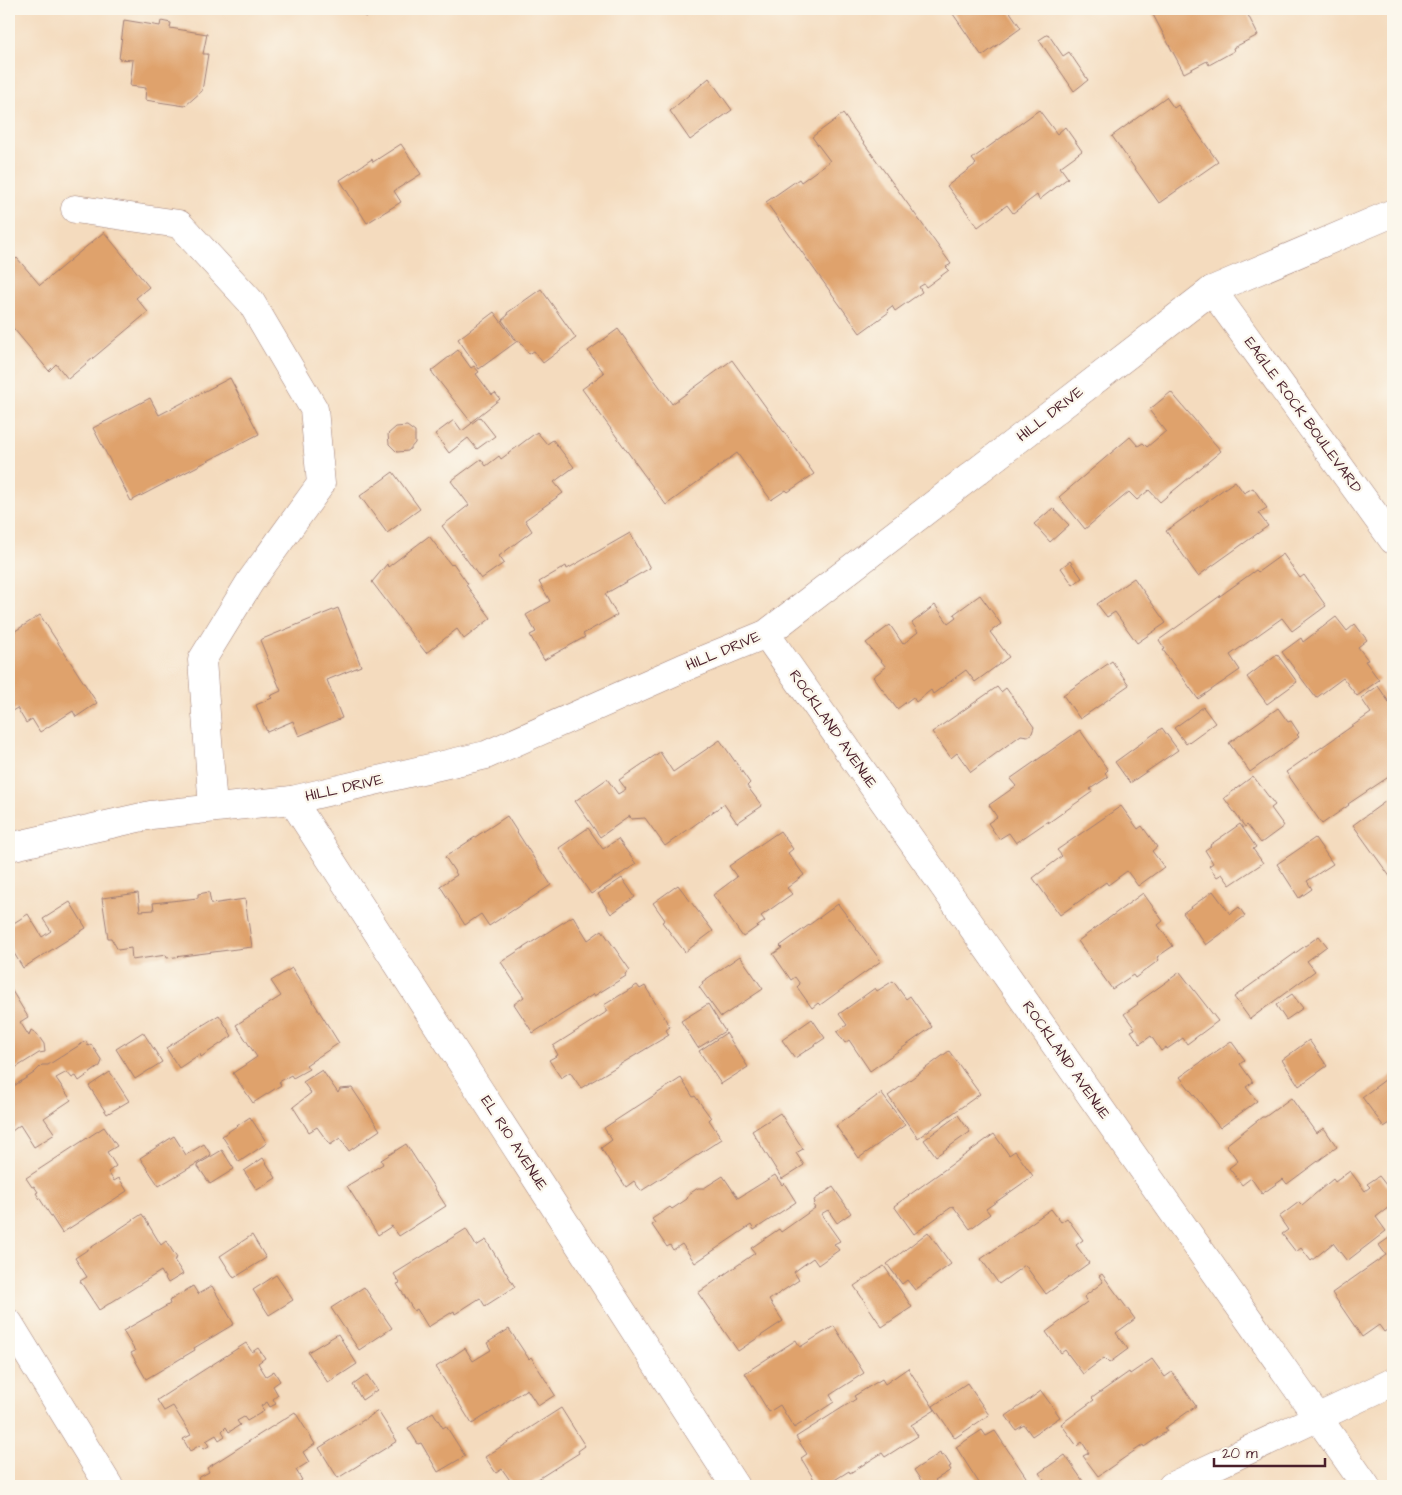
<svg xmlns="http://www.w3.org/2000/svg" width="1402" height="1495" font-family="'Architects Daughter',sans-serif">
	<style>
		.building { fill: #dfa26c }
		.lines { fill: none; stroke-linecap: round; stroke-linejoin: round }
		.minor-casing { stroke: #9f7d74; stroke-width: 29 }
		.minor { stroke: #fff; stroke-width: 28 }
		.labels { text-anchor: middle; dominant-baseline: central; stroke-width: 4.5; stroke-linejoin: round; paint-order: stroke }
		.street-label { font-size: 15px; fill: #4a1f2b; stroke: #fbf7ec }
	</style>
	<rect width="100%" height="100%" fill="#fbf7ec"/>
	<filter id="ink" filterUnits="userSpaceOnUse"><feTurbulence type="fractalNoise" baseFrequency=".02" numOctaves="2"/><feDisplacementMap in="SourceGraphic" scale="10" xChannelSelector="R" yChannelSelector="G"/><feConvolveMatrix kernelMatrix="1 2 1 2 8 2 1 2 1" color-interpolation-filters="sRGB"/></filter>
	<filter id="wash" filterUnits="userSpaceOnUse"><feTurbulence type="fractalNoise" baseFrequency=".0096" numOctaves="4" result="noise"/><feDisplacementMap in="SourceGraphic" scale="20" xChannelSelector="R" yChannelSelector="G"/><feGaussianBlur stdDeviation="1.12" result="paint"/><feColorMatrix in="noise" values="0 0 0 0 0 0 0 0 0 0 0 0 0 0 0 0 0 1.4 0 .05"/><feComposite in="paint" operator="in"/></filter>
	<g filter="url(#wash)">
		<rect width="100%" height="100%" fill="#f4dbbe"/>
		<g id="blocks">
			<g class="building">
				<path d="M360 9H379L365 17Z"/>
				<path d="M961 9H1008L1021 28 982 56 953 14Z"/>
				<path d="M1150 9H1250L1246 11 1258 35 1233 48 1234 51 1209 65 1207 61 1184 73Z"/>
				<path d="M124 20 160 26 161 21 171 23 170 28 207 34 203 54H208L202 91 185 106 145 100 146 88 130 86 133 60 119 59Z"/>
				<path d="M1048 34 1063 56 1069 52 1088 80 1074 91 1039 40Z"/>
				<path d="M709 78 732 110 690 140 670 111Z"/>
				<path d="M1166 97 1174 108 1178 105 1218 162 1159 203 1112 136Z"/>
				<path d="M1039 110 1057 134 1065 127 1082 151 1060 167 1068 178 1039 200 1037 195 1013 213 1007 205 978 227 947 186 976 164 972 159Z"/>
				<path d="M843 114 951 264 946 267 949 270 926 287 924 284 919 287 922 292 895 311 892 306 887 310 889 312 860 333 766 202 799 179 801 182 830 161 812 137Z"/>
				<path d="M401 144 421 174 394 191 401 202 367 223 340 180 372 159 373 162Z"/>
				<path d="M104 232 149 287 136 298 148 312 68 379 56 364 49 371 9 323V265L17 258 40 285Z"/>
				<path d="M541 289 576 338 543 363 534 351 529 354 520 341 518 342 502 320 508 315 507 313Z"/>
				<path d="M494 312 516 342 479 369 458 339Z"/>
				<path d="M618 329 672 404 732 360 814 474 788 492 786 490 771 500 737 453 666 505 582 389 604 373 588 351Z"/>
				<path d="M458 350 471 368 474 366 479 372 476 374 492 395 495 393 500 399 471 422 431 371Z"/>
				<path d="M230 378 259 434 131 501 93 428 150 398 159 415Z"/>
				<path d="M1171 392 1221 451 1160 502 1149 490 1137 500 1129 492 1085 529 1059 497 1130 437 1138 446 1143 443 1147 447 1166 431 1149 410Z"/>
				<path d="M480 417 495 436 477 449 468 438 449 453 435 434 454 420 462 431Z"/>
				<path d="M407 426 415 432V443L408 451 397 452 389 444 388 434 396 427Z"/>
				<path d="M537 432 547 444 553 440 574 467 554 482 563 493 525 520 532 531 499 556 504 563 481 579 442 526 469 505 451 481 481 459 486 466 499 456 501 459Z"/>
				<path d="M393 472 420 509 387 533 360 496Z"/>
				<path d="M1235 481 1244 493 1253 488 1267 508 1258 513 1268 526 1198 576 1166 531Z"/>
				<path d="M1053 508 1069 525 1050 542 1034 524Z"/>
				<path d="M630 533 650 568 605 594 617 615 583 634 585 637 544 660 530 635 536 632 526 615 550 601 539 582 566 566 567 569Z"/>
				<path d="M429 536 451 565 453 563 468 584 466 585 491 618 464 639 457 629 426 653 372 582 387 564 388 567Z"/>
				<path d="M1283 554 1300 578 1304 575 1326 606 1292 631 1282 618 1230 655 1240 670 1198 699 1163 650 1165 649 1159 640 1256 570 1258 572Z"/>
				<path d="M1070 561 1082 578 1073 585 1061 568Z"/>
				<path d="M1134 578 1166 623 1137 643 1115 612 1107 617 1097 604Z"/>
				<path d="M980 595 1001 624 990 632 1009 657 975 682 966 670 933 694 931 690 916 702 913 697 897 709 873 677 886 667 866 643 890 625 903 644 918 632 912 623 935 605 948 623 956 617 954 614Z"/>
				<path d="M338 608 361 666 327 680 342 718 299 736 293 721 267 732 256 705 272 698 270 696 281 691 260 640Z"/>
				<path d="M40 615 97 703 76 717 73 711 40 732 32 719 26 723 17 708 9 713V635Z"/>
				<path d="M1336 617 1347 631 1355 624 1367 640 1358 647 1368 660 1365 661 1379 680 1357 696 1343 678 1316 698 1282 652 1301 638 1303 642Z"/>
				<path d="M1277 654 1297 682 1267 704 1247 677Z"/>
				<path d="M1112 661 1129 685 1080 719 1063 695Z"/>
				<path d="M1378 686 1393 708V774L1348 804 1349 805 1322 824 1286 772 1371 713 1361 698Z"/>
				<path d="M997 687 1001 692 1006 688 1034 727 1032 733 1028 736 1021 735 971 772 957 753 951 758 932 732Z"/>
				<path d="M1203 707 1215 723 1186 744 1174 728Z"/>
				<path d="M1278 708 1288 722 1291 721 1299 733 1297 735 1299 737 1250 772 1229 743Z"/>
				<path d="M1162 728 1178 750 1130 783 1115 762Z"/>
				<path d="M1080 730 1108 770 1105 773 1108 777 1090 789 1092 792 1048 823V821L1016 843 1009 833 999 839 988 823 997 817 989 805 1016 786 1010 779Z"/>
				<path d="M720 740 750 783 747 786 762 806 737 823 724 804 665 846 645 818 631 819 630 816 600 837 575 801 607 779 618 794 626 789 619 780 660 752 673 772Z"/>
				<path d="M1253 776 1275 805 1271 808 1284 826 1261 843 1247 825 1245 827 1224 798Z"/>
				<path d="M1393 796V876L1391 878 1353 825Z"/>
				<path d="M1121 806 1138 829 1142 826 1157 847 1152 851 1164 867 1138 886 1127 871 1108 885 1106 882 1060 915 1033 878 1062 856 1057 850Z"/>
				<path d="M507 816 551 885 489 926 481 914 465 925 440 886 457 875 445 857Z"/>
				<path d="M1240 824 1256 847 1253 849 1263 863 1230 885 1222 874 1217 877 1209 866 1213 863 1205 850 1211 846 1210 845Z"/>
				<path d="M588 828 603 849 618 839 636 864 591 894 559 848Z"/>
				<path d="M780 831 793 849 788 853 804 875 787 888 792 894 761 916 765 921 743 937 713 895 737 877 729 866Z"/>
				<path d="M1315 838 1333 864 1307 881 1312 889 1299 898 1277 864Z"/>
				<path d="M622 878 635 897 611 914 598 894Z"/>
				<path d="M678 885 713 931 685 952 662 922 665 920 653 903Z"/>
				<path d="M1213 891 1230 914 1239 907 1245 916 1206 945 1183 913Z"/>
				<path d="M209 892 211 904 245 899 252 947 167 958 166 955 132 960 131 948 118 950 111 938H108L102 898 138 893 140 911 154 910 153 903 198 898V894Z"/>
				<path d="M1143 893 1163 921 1158 925 1173 946 1157 957 1159 960 1135 978 1133 975 1112 989 1078 941Z"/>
				<path d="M70 902 86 928 23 968 9 945V926L28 914 42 937 51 931 43 919Z"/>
				<path d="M838 904 881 961 820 1005 818 1003 812 1008 797 987 800 984 795 977 791 980 773 954 782 948 780 946Z"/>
				<path d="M573 916 588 940 602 930 630 970 625 974 626 976 594 996V994L533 1033 514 1004 524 997 501 962Z"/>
				<path d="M1319 936 1327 946 1307 961 1315 971 1250 1019 1234 997Z"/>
				<path d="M740 956 763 989 721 1017 699 987 703 984 702 982Z"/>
				<path d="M292 968 339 1043 306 1065 309 1069 293 1078 291 1075 279 1082 281 1085 253 1103 233 1073 257 1057 236 1025 281 996 271 981Z"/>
				<path d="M1180 972 1218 1021 1187 1044 1183 1038 1167 1049 1166 1047 1161 1051 1151 1036 1140 1044 1131 1031 1135 1029 1124 1014 1138 1004 1137 1003Z"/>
				<path d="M893 981 906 999 910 996 932 1027 870 1071 849 1040 845 1043 837 1032 847 1025 839 1014 875 988 877 991Z"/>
				<path d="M637 985 640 989 645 986 670 1027 666 1030 669 1035 581 1088 570 1072 561 1078 549 1060 558 1055 553 1046 608 1011 604 1005Z"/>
				<path d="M9 986 28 1017 20 1022 29 1036 31 1030 37 1034 44 1044 45 1052 39 1053 9 1072Z"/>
				<path d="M1292 994 1303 1008 1286 1020 1276 1005Z"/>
				<path d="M708 1004 725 1031 698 1048 681 1021Z"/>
				<path d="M219 1015 232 1036 201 1057 200 1054 179 1068 166 1048Z"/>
				<path d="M812 1019 825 1038 795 1058 782 1040Z"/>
				<path d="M143 1032 162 1062 135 1079 116 1049Z"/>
				<path d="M726 1033 748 1067 721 1084 699 1051Z"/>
				<path d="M1309 1040 1327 1066 1299 1086 1282 1060Z"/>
				<path d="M86 1041 88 1046 91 1044 102 1061 100 1066 79 1081 76 1076 72 1078 67 1072 56 1078 71 1100 44 1118 55 1134 34 1147 20 1125 12 1131 9 1125V1089L34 1073 42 1065H48Z"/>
				<path d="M1231 1041 1245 1060 1240 1064 1253 1082 1246 1087 1257 1101 1220 1128 1180 1077Z"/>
				<path d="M949 1051 980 1094 918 1138 888 1096Z"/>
				<path d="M322 1070 338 1093 340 1089 352 1088 380 1130 349 1151 340 1138 330 1145 317 1127 309 1132 293 1107 311 1093 303 1082Z"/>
				<path d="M110 1072 129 1101 107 1114 89 1086Z"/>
				<path d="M1393 1074V1121L1384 1127 1362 1097Z"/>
				<path d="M681 1078 693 1097 695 1096 711 1118 709 1120 722 1139 641 1191 634 1181 626 1187 601 1148 612 1140 604 1128Z"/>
				<path d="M881 1093 905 1125 859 1158 836 1126Z"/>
				<path d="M1291 1098 1316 1133 1324 1128 1337 1147 1287 1184 1283 1179 1262 1194 1251 1178 1242 1185 1229 1168 1238 1161 1226 1145 1262 1117H1265Z"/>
				<path d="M780 1113 803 1149 796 1153 804 1165 782 1179 752 1131Z"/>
				<path d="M958 1115 970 1132 936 1156 924 1140Z"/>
				<path d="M250 1117 267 1143 239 1162 222 1136Z"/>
				<path d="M104 1127 117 1146 107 1152 116 1166 108 1172 114 1181 119 1178 127 1191 62 1233 36 1193 38 1192 34 1186 32 1187 26 1178Z"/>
				<path d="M994 1134 1009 1155 1015 1151 1033 1176 986 1209 990 1214 970 1229 953 1206 914 1234 894 1206Z"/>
				<path d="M174 1136 186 1155 204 1144 211 1155 159 1186 140 1158Z"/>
				<path d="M406 1144 446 1206 399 1236 392 1226 378 1235 347 1186 383 1164 381 1160Z"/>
				<path d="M222 1150 234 1169 210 1184 197 1165Z"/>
				<path d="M263 1158 276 1178 257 1190 244 1171Z"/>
				<path d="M1350 1171 1365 1191 1370 1187 1367 1184 1379 1176 1393 1194V1213L1389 1207 1376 1217 1386 1231 1347 1261 1333 1243 1311 1261 1301 1248 1296 1252 1282 1234 1288 1230 1279 1217 1299 1202 1302 1205 1333 1179 1335 1182Z"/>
				<path d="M775 1175 782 1185 784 1183 796 1202 754 1230 751 1225 695 1263 682 1244 673 1250 670 1245 667 1247 652 1225 655 1223 652 1219 670 1207 672 1209 687 1199 689 1194 698 1188H704L723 1176 738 1198Z"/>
				<path d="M833 1187 851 1213 837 1223 828 1210 821 1214 840 1241 834 1244 839 1250 818 1265 813 1258 794 1272 799 1280 769 1300 783 1321 738 1351 698 1293 755 1253 751 1248 779 1229 781 1232 815 1208 813 1205 815 1203 814 1200Z"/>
				<path d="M1051 1209 1061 1222 1067 1218 1083 1240 1076 1245 1089 1263 1046 1294 1025 1265 999 1284 981 1259Z"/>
				<path d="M142 1214 161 1245 166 1241 177 1258 174 1260 183 1274 168 1283 161 1271 99 1310 80 1281 87 1277 75 1258Z"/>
				<path d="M466 1229 476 1246 486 1240 515 1287 485 1306 480 1298 455 1314 454 1311 428 1327 417 1309 414 1311 397 1284 400 1283 394 1274Z"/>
				<path d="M928 1232 951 1264 915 1290 907 1280 902 1284 887 1264Z"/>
				<path d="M252 1235 266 1258 234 1278 220 1256Z"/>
				<path d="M1393 1235V1326L1384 1332 1379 1325 1362 1337 1332 1293 1386 1255 1379 1245Z"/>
				<path d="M884 1266 912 1307 882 1327 854 1286Z"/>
				<path d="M1102 1274 1135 1319 1116 1333 1128 1349 1109 1363 1104 1358 1083 1374 1065 1350 1061 1353 1046 1332 1087 1302 1084 1297 1103 1282 1099 1276Z"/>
				<path d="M276 1275 293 1300 269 1315 253 1290Z"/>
				<path d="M193 1286 198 1294 212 1286 234 1324 194 1348 195 1350 146 1379 131 1353 135 1351 123 1331 170 1304 169 1301Z"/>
				<path d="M364 1287 392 1328 359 1350 331 1308Z"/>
				<path d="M834 1326 864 1373 830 1395 834 1402 794 1428 780 1405 769 1412 745 1373 796 1340 800 1347Z"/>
				<path d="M509 1329 529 1359 531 1357 555 1395 538 1406 527 1389 472 1424 436 1367 465 1348 473 1361 491 1350 487 1343Z"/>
				<path d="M338 1334 357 1364 328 1383 308 1352Z"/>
				<path d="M246 1343 252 1352 258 1348 265 1358 258 1363 266 1376 274 1371 280 1381 273 1386 278 1395 273 1399 276 1404 270 1407 267 1402 261 1406 264 1411 247 1421 244 1417 237 1421 240 1425 229 1432 226 1427 222 1431 225 1436 219 1440 216 1435 206 1441 209 1446 203 1449 200 1445 190 1451 183 1439 191 1435 173 1406 164 1411 157 1400Z"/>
				<path d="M1152 1359 1165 1377 1172 1372 1196 1406 1165 1428 1167 1431 1144 1447 1143 1445 1098 1476 1083 1456 1089 1453 1082 1442 1077 1446 1061 1424 1094 1400 1092 1398 1129 1372 1130 1374Z"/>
				<path d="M908 1368 935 1410 911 1425 918 1436 885 1457 882 1453 850 1473 849 1471 825 1486H818L801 1458 807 1454 796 1437 856 1399 854 1396 882 1379 885 1384Z"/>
				<path d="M367 1375 377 1390 362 1400 353 1385Z"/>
				<path d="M967 1383 989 1415 955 1438 933 1406Z"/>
				<path d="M1041 1391 1060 1417 1032 1436 1024 1425 1016 1430 1006 1416Z"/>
				<path d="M561 1408 585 1446 578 1451 579 1453 527 1486H514L502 1469 496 1473 485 1457Z"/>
				<path d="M378 1411 397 1441 338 1478 319 1448Z"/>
				<path d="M295 1412 315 1444 303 1452 309 1462 296 1470 302 1480 292 1486H203L198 1478 209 1472 207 1468Z"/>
				<path d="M433 1412 443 1428 446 1426 465 1456 438 1472 421 1443 418 1444 408 1428Z"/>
				<path d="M982 1430 986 1436 995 1431 1032 1486H981L956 1447Z"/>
				<path d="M940 1453 941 1456 944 1455 951 1466 949 1467 951 1470 935 1480 939 1486H921L924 1485 914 1470Z"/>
				<path d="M1065 1455 1085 1484 1082 1486H1049L1039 1473Z"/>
			</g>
		</g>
	</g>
	<g filter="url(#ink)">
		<use href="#blocks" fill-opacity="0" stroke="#9f7d74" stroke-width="1"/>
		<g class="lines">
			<g class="minor-casing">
				<g id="minor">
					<path d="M75 209 179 224 251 302 314 409 321 484 250 582 202 660 213 808"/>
					<path d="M1212 290 1393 540"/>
					<path d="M766 634 1366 1486"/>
					<path d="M292 800 735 1486"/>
					<path d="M9 847 151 815 292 800 486 755 683 668 766 634 1212 290 1393 213"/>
					<path d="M9 1323 109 1486"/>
					<path d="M1172 1486 1393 1382"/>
				</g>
			</g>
			<use href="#minor" class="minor"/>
		</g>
	</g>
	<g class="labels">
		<g class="street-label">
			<text transform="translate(1050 414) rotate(-38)">HILL DRIVE</text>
			<text transform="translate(1303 415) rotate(54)">EAGLE ROCK BOULEVARD</text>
			<text transform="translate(723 651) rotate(-23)">HILL DRIVE</text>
			<text transform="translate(833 729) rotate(55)">ROCKLAND AVENUE</text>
			<text transform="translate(344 788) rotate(-13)">HILL DRIVE</text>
			<text transform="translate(1066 1060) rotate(55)">ROCKLAND AVENUE</text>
			<text transform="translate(514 1143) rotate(57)">EL RIO AVENUE</text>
		</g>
	</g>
	<rect width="1402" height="1495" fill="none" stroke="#fbf7ec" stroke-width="30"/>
	<path d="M1214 1458v8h111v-8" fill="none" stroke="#4a1f2b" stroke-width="2.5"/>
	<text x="1222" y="1458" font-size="15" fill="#4a1f2b" stroke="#fbf7ec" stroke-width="4" paint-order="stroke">20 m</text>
</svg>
